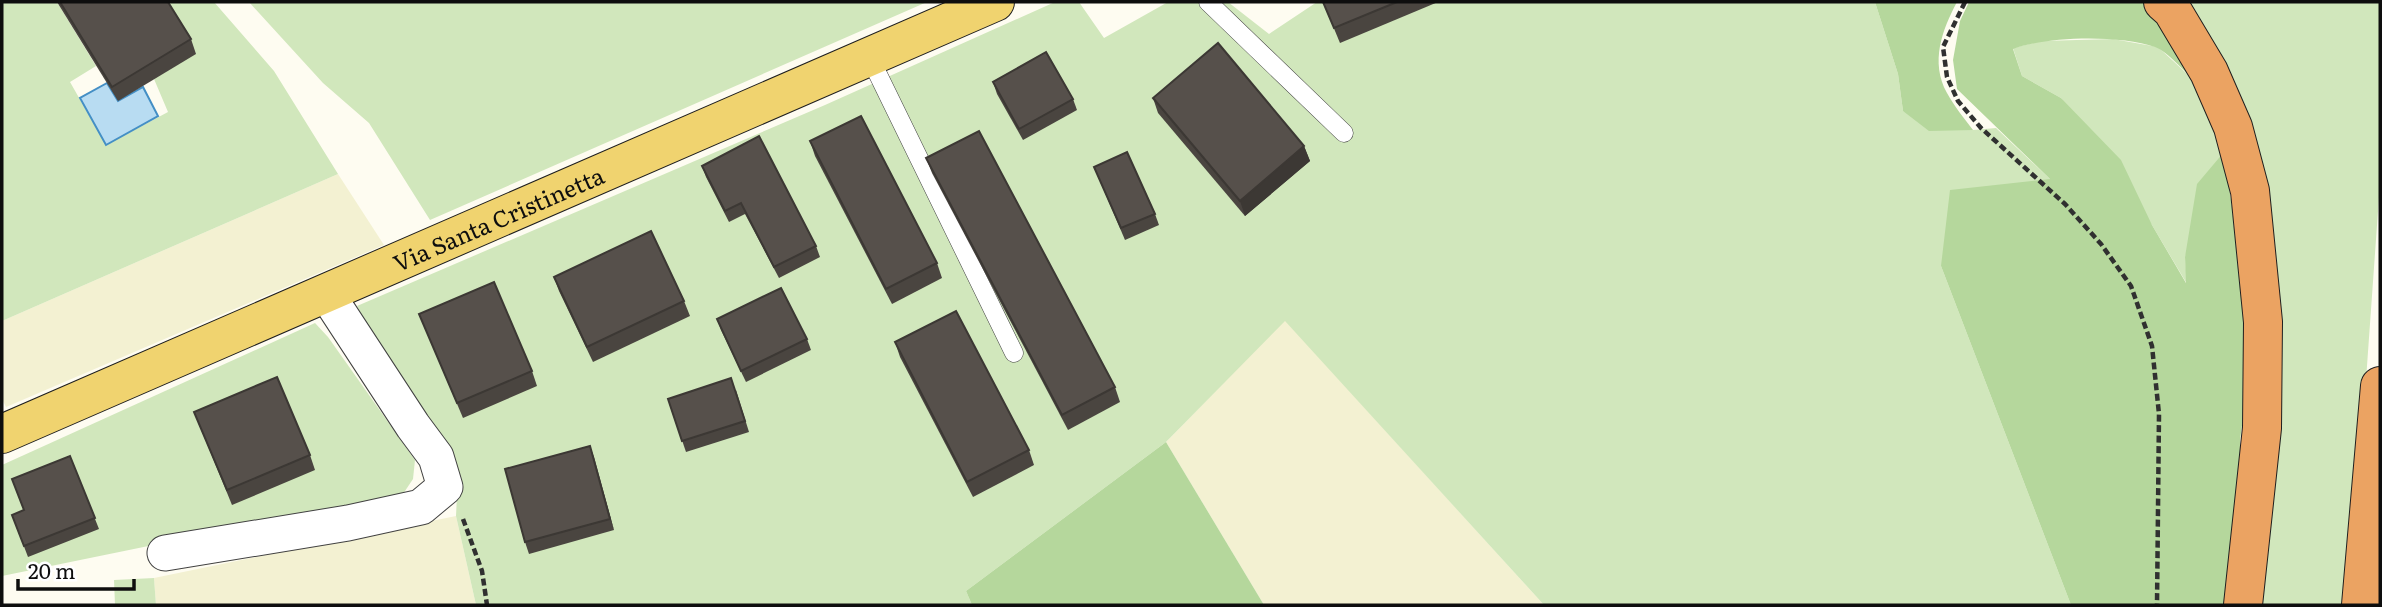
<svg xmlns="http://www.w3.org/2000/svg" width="2382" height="607" font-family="Literata,serif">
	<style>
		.farmland { fill: #f3f1d2 }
		.green { fill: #d1e7bc }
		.forest { fill: #b5d79c }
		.water { fill: #b8dcf2; stroke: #448fc5; stroke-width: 2 }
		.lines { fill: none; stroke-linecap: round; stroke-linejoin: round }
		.lane-casing { stroke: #414141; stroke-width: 19 }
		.street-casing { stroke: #414141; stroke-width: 37 }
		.primary-casing { stroke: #1f1f1f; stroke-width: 40 }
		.highway-casing { stroke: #1f1f1f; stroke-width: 40 }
		.path { stroke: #303030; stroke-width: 4.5; stroke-dasharray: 7 3.5; stroke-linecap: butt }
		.lane { stroke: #fff; stroke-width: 18 }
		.street { stroke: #fff; stroke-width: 35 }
		.primary { stroke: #f0d36f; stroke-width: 38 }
		.highway { stroke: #eba362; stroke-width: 38 }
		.wall { fill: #4a4540 }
		.shaded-wall { fill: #3c3834 }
		.building { fill: #56504b; stroke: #3c3834; stroke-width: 2 }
		.labels { text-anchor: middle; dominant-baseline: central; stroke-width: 7; stroke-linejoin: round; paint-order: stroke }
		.street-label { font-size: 23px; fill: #0e0e0e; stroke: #fff }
	</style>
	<rect width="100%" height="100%" fill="#fefcf1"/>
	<g class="farmland">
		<path d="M338 174 384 245 6 407 2 399V321Z"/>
		<path d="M1285 320 1544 605H1264L1166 442Z"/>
		<path d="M456 516 476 605H156L154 578Z"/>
	</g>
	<g class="green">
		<path d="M2 2H57L96 66 70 82 106 145 168 112 154 79 164 2H214L274 71 338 174 2 321Z"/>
		<path d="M249 2H927L430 220 369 123 323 83Z"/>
		<path d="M1055 2H1079L1104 38 1168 2H1228L1269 34 1317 2H1875L1898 74 1903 111 1973 130 1996 128 2050 179 1941 266 2071 605H1544L1285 321 1166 442 966 591 972 605H476L456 516 458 475 377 347 357 306 825 105Z"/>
		<path d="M2220 2H2380V183L2354 549 2348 605H2254L2276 339 2186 3Z"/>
		<path d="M2113 39 2158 47 2197 83 2224 152 2185 257 2187 284 2152 225 2061 98 2022 76 2013 48 2041 41Z"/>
		<path d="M315 323 328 337 415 460 413 479 403 494 2 576V465Z"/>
		<path d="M154 578 156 605H115L114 580Z"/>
	</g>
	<g class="forest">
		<path d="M1875 2H1957C1942 30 1930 62 1947 93 1954 106 1964 118 1973 130L1929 131 1903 111 1898 74Z"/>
		<path d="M1969 2H2142L2153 12 2197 83C2187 74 2167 51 2155 47 2120 35 2048 36 2013 49L2022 76 2061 98 2121 160 2152 225 2186 283 2185 257 2197 184 2224 152 2232 207 2249 375 2240 440V514L2228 605H2071L1941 266 1950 190 2050 179 1957 89 1953 60 1960 21Z"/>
		<path d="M1166 442 1264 605H972L966 591Z"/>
	</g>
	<path class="water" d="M107 83 118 101 143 87 158 116 106 145 80 98Z"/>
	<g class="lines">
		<g class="lane-casing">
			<g id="lane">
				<path d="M1208 2 1344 133"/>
				<path d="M869 56 1014 353"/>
			</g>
		</g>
		<g class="street-casing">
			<path id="street" d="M165 553 348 523 421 507 445 487 436 457 413 426 326 293"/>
		</g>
		<g class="primary-casing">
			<g id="primary">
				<path id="s1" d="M2 434 995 2"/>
			</g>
		</g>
		<g class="highway-casing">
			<g id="highway">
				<path d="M2163 2 2172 10 2209 72 2233 127 2250 191 2263 322 2262 428 2243 605"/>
				<path d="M2361 605 2380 386"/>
			</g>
		</g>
		<g class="path">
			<path d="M1965 2 1943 47 1947 77 1958 101 1981 128 2065 204 2101 244 2131 286 2152 346 2159 414 2157 605"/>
			<path d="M463 519 482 571 487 605"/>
		</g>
		<use href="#lane" class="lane"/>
		<use href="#street" class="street"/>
		<use href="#primary" class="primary"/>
		<use href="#highway" class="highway"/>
	</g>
	<g class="wall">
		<path d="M57 2H168L191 39 196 54 118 101Z"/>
		<path d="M1323 2H1438L1340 43Z"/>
		<path d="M993 82 1073 99 1077 110 1023 140 997 94Z"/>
		<path d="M1153 98 1304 146 1310 161 1245 216 1158 113Z"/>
		<path d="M810 141 937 263 942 278 892 304 815 156Z"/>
		<path d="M926 158 1115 387 1120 402 1068 430 932 173Z"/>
		<path d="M702 166 816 246 820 257 779 278 745 214 729 222 706 177Z"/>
		<path d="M1094 167 1155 214 1159 225 1125 240Z"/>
		<path d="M554 277 684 301 690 316 593 362 559 291Z"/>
		<path d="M419 314 532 371 537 386 463 418Z"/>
		<path d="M717 319 807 339 811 350 746 382 721 330Z"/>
		<path d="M895 342 1029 450 1034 465 973 497 900 357Z"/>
		<path d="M736 390 749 432 686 452 668 399Z"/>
		<path d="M194 412 310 455 315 470 232 505Z"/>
		<path d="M590 446 614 530 529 554 525 542Z"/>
		<path d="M70 456 99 529 28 557 12 515 24 510Z"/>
	</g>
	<g class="shaded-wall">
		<path d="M1304 146 1310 161 1245 216 1240 201Z"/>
		<path d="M590 446 594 457 614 530 610 519Z"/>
	</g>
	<g class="building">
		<path d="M60 2H168L191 39 112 87Z"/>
		<path d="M1323 2H1397L1334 28Z"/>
		<path d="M1218 43 1304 146 1240 201 1153 98Z"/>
		<path d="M1046 52 1073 99 1019 129 993 82Z"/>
		<path d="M861 116 937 263 886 289 810 141Z"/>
		<path d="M979 131 1115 387 1062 415 926 158Z"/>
		<path d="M759 136 816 246 774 267 741 203 725 211 702 166Z"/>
		<path d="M1127 152 1155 214 1121 228 1094 167Z"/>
		<path d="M651 231 684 301 587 347 554 277Z"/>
		<path d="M494 282 532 371 457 403 419 314Z"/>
		<path d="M781 288 807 339 741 371 717 319Z"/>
		<path d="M956 311 1029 450 967 482 895 342Z"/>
		<path d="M277 377 310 455 227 490 194 412Z"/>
		<path d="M731 378 745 421 682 441 668 399Z"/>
		<path d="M590 446 610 519 525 542 505 469Z"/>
		<path d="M70 456 95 518 24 546 12 515 24 510 12 479Z"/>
	</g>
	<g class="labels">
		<g class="street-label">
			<text stroke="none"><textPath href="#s1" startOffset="541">Via Santa Cristinetta</textPath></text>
		</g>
	</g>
	<rect width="2382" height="607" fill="none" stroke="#0e0e0e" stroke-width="7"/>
	<path d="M18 579v10h116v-10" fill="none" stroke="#0e0e0e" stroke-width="3.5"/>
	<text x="28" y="579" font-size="21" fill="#0e0e0e" stroke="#ffffff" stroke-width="5" paint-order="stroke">20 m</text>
</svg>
